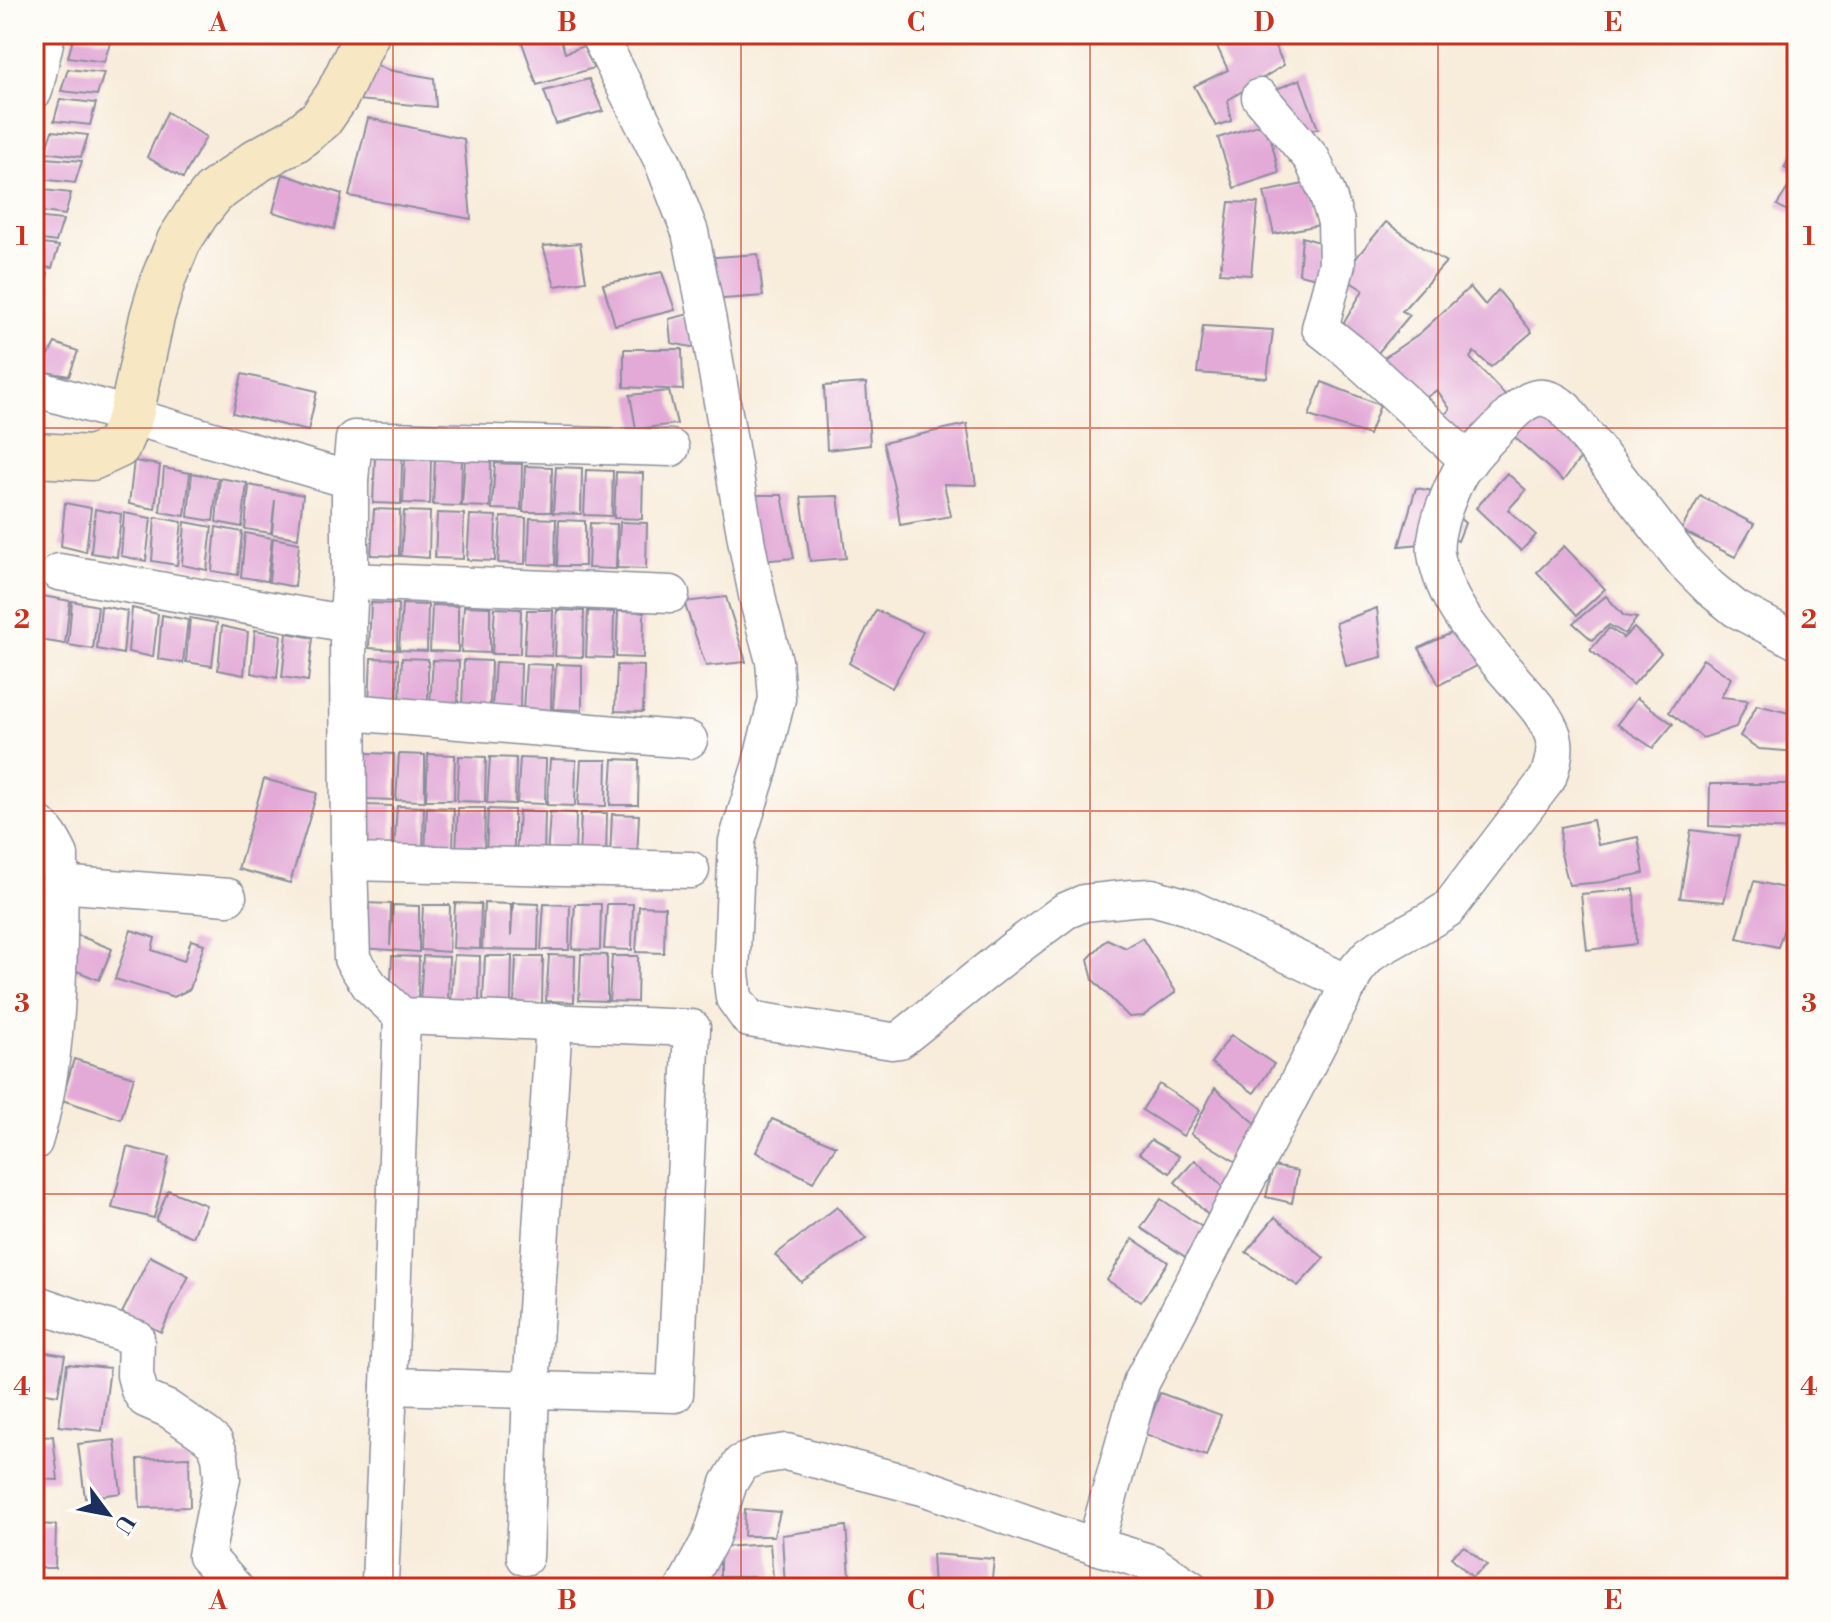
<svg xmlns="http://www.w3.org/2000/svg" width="1831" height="1622" font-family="'Libre Bodoni',serif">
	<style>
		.building { fill: #e3aad8 }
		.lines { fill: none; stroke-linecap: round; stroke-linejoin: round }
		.street-casing { stroke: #8a8e9c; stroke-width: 39 }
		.secondary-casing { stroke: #8a8e9c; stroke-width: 47 }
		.street { stroke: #fff; stroke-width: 36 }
		.secondary { stroke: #f7e8c3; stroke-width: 44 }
		.grid { fill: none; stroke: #c8321e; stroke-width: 2; stroke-opacity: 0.55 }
		.neatline { fill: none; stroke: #c8321e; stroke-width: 3 }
		.grid-label { font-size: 26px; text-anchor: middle; font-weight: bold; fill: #c8321e }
	</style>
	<rect width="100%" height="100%" fill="#fdfcf7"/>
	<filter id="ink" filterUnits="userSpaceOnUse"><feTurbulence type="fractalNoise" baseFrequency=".0125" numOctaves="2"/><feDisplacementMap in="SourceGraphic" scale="16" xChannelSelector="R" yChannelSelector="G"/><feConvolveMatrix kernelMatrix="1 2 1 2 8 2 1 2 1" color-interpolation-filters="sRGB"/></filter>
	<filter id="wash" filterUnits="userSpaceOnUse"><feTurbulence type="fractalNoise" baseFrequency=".006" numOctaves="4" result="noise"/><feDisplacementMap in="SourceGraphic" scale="32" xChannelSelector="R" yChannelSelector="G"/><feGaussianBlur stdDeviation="1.8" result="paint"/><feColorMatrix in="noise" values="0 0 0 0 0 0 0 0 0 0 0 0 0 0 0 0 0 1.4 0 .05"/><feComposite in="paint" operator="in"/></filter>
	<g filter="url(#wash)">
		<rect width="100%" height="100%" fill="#f8ecda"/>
		<g id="blocks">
			<g class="building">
				<path d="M519 34H559L565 53 583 46 594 68 537 85Z"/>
				<path d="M1229 34H1269L1284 65 1228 100 1231 121 1216 126 1194 86 1228 70 1215 42Z"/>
				<path d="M74 36 111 40 104 62 68 57Z"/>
				<path d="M364 60 388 70 434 78 436 107 345 99Z"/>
				<path d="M68 69 104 73 97 95 61 91Z"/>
				<path d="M589 79 603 111 556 124 544 91Z"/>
				<path d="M1300 79 1318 129 1297 131 1270 92Z"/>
				<path d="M60 99 96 103 90 125 54 121Z"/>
				<path d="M167 112 206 137 183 178 147 157Z"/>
				<path d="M368 118 464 139 471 219 349 196Z"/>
				<path d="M1267 122 1279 173 1234 188 1218 138Z"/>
				<path d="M52 131 88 135 81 157 45 152Z"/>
				<path d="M1797 145V174L1784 168Z"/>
				<path d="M45 158 82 161 75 183 39 179Z"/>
				<path d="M283 174 342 194 334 229 273 212Z"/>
				<path d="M1795 177 1797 179V204L1791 213 1777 205Z"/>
				<path d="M1309 183 1324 224 1274 234 1264 192Z"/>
				<path d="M35 189 71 193 65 215 34 211Z"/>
				<path d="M1229 202 1258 203 1251 275 1220 273Z"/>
				<path d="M34 217 63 220 56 242 34 239Z"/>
				<path d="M1386 222 1420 246 1446 262 1402 311 1410 315 1371 361 1338 333 1363 290 1341 276Z"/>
				<path d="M1302 237 1329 245 1326 280 1299 274Z"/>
				<path d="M34 243 59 246 52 268 34 266Z"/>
				<path d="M580 243 586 281 555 286 543 246Z"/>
				<path d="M758 254 763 296 711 300 703 258Z"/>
				<path d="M34 271 48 273 42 295 34 294Z"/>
				<path d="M662 272 675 310 615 325 603 284Z"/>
				<path d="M1470 287 1485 305 1498 290 1532 332 1491 367 1474 352 1470 358 1512 402 1466 445 1441 419 1450 409 1437 390 1421 401 1381 360 1420 333Z"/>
				<path d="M34 299 42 300 35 324H34Z"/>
				<path d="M693 313 701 349 671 343 669 319Z"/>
				<path d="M1203 326 1273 330 1267 378 1197 373Z"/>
				<path d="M55 343 78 351 69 376 40 371Z"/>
				<path d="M624 349H682L683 390 624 387Z"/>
				<path d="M242 374 317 391 308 431 233 413Z"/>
				<path d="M1322 382 1380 405 1369 435 1309 416Z"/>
				<path d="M866 383 870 445 827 450 824 386Z"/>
				<path d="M669 391 677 424 636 429 630 395Z"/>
				<path d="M1540 406 1584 453 1563 481 1511 434Z"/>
				<path d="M967 424 976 485 944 484 951 516 900 525 896 495 883 443Z"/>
				<path d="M375 457 402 458 401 504 373 503Z"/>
				<path d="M405 457 431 458 430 504 403 503Z"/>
				<path d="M435 460H462L461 506 433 505Z"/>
				<path d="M465 460 491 461 490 507 462 506Z"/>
				<path d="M134 461 160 465 155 509 129 504Z"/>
				<path d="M495 463 522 464 521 510 492 509Z"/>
				<path d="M525 466 552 467 551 512H523Z"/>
				<path d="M556 467 582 468 581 514 553 513Z"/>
				<path d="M164 468 190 473 185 516 160 512Z"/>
				<path d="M586 470 613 471 612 516 584 515Z"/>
				<path d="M616 472 643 473 642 519 614 518Z"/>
				<path d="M192 473 218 478 213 521 188 517Z"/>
				<path d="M1507 473 1526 490 1508 510 1536 535 1521 551 1476 508Z"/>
				<path d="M220 478 247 483 242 527 216 522Z"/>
				<path d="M249 485 303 495 298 538 272 534 275 500 271 533 245 529Z"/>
				<path d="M1416 488 1439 492 1421 544 1399 546Z"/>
				<path d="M747 495H782L794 558 759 561Z"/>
				<path d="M838 496 846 558 810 561 801 497Z"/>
				<path d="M1700 496 1754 524 1735 557 1681 530Z"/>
				<path d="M65 503 91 508 86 552 61 546Z"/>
				<path d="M95 509 121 514 117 557 91 553Z"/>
				<path d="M374 509 400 510 399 556 371 555Z"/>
				<path d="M404 511 430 512 429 558 401 556Z"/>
				<path d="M124 513 151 518 146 561 121 556Z"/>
				<path d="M437 513 464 514 463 559 435 558Z"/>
				<path d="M470 515 496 516 495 561 467 560Z"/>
				<path d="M1456 515 1465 523 1458 541 1446 534Z"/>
				<path d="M155 517 182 522 177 565 152 561Z"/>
				<path d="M501 517 526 518 525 564 498 563Z"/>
				<path d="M530 518 556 519 555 565 528 564Z"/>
				<path d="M559 520 585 521V566H557Z"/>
				<path d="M185 522 212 527 207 570 182 565Z"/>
				<path d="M620 522 647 523 646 569 617 568Z"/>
				<path d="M590 523 617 524 616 569 588 568Z"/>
				<path d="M216 527 242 532 238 575 212 571Z"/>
				<path d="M245 533 272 538 267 581 241 577Z"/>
				<path d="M273 538 299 543 295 587 269 582Z"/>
				<path d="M1564 546 1605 589 1577 615 1537 572Z"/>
				<path d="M43 596 70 601 65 644 40 640Z"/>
				<path d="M1606 596 1624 616 1637 618 1625 634 1609 625 1592 640 1573 623Z"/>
				<path d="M726 597 746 662 706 666 684 602Z"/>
				<path d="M72 601 98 606 93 649 68 645Z"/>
				<path d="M371 603 398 604 397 650 369 648Z"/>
				<path d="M402 604 428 605 427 651 399 650Z"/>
				<path d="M432 605 458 606V652L430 651Z"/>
				<path d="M101 606 127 611 123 654 97 649Z"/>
				<path d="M464 606 490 607V653L461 652Z"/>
				<path d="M132 608 158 614 153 657 128 652Z"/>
				<path d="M495 608 521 609 520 654H492Z"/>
				<path d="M1377 608 1382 657 1346 666 1336 623Z"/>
				<path d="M527 610H553L552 656 524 655Z"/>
				<path d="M557 610 584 611 583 657 555 656Z"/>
				<path d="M876 610 923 632 892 688 849 663Z"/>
				<path d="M588 611 614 612 613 658 586 657Z"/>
				<path d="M618 611 644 612 643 658 616 657Z"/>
				<path d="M162 615 188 620 183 663 158 659Z"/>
				<path d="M190 618 217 623 212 666 186 662Z"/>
				<path d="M222 626 248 632 244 675 218 670Z"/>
				<path d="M1462 628 1487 661 1439 685 1419 648Z"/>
				<path d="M1609 628 1623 637 1622 639 1634 628 1661 653 1633 685 1590 650Z"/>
				<path d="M255 630 281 635 277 678 251 673Z"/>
				<path d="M287 633 313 638 308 681 282 677Z"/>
				<path d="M371 658 398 659 397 705 369 704Z"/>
				<path d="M402 658 428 659V704H400Z"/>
				<path d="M1703 659 1731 678 1721 697 1748 700 1736 727 1703 738 1669 712Z"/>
				<path d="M433 660 459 661 458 706 430 705Z"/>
				<path d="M464 660 491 661 490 707 462 706Z"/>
				<path d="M495 662 521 663 520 708H492Z"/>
				<path d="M526 664 552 665 551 710 523 709Z"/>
				<path d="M556 664 582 665V710L553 709Z"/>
				<path d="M617 665 644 666 643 712 615 711Z"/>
				<path d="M1637 698 1673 724 1653 748 1617 724Z"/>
				<path d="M1757 705 1797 715V752L1759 749 1740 736Z"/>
				<path d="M367 753 394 754 393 800 365 799Z"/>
				<path d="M399 754 425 755V801L396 800Z"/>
				<path d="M428 754 455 755 454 800H426Z"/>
				<path d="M459 756 486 757 485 802 457 801Z"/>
				<path d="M490 757 516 758 515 804 487 803Z"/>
				<path d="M520 758 546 759 545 804 517 803Z"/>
				<path d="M550 759 576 760 575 806 547 805Z"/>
				<path d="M613 759 639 760 638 805H610Z"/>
				<path d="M581 760H607L606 806 578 805Z"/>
				<path d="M264 779 317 793 290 883 238 869Z"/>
				<path d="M1710 784H1797V830L1709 826Z"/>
				<path d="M366 805 392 806V852L364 851Z"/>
				<path d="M397 806 424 807 423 852 394 851Z"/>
				<path d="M427 807 454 808 453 854 425 853Z"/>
				<path d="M458 808H485L484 854 456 853Z"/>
				<path d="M488 809 514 810V856L486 855Z"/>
				<path d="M519 811 545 812 544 857 516 856Z"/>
				<path d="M550 812 576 813 575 859 547 858Z"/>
				<path d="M581 813H607L606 859 579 858Z"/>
				<path d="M612 814 639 815 637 860 610 859Z"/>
				<path d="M1593 820 1598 845 1638 837 1644 873 1602 882 1569 885 1560 850 1561 827Z"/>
				<path d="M1691 830 1739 836 1724 902 1680 898Z"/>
				<path d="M1754 881 1796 891 1778 947 1737 938Z"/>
				<path d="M1634 889 1636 944 1587 950 1581 894Z"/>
				<path d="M364 903 391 904 390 946 393 905 419 906V952L362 948Z"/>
				<path d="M455 903 481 904 480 949 453 948Z"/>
				<path d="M484 903 511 904V937L513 903 539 904 538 950 482 949Z"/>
				<path d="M544 904 570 905 569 950H541Z"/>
				<path d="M575 904H601L600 950 572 949Z"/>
				<path d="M607 904H633L632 950 604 949Z"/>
				<path d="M423 905H450L449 952 421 950Z"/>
				<path d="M639 906 665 907 664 953 636 952Z"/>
				<path d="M131 930 155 938 152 950 184 961 191 940 204 944 190 989 174 997 115 979Z"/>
				<path d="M75 934 112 949 99 980 62 965Z"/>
				<path d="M1142 938 1176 992 1143 1016 1129 1017 1093 980 1088 959 1107 939 1126 948Z"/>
				<path d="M581 954 607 955V1001L579 1000Z"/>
				<path d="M454 955 480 956 479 1002 451 1001Z"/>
				<path d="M549 955 575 956 574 1002 546 1001Z"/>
				<path d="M392 956 419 957 418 1003 390 1001Z"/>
				<path d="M423 956 449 957 448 1002H420Z"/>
				<path d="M485 956H512L511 1002H483Z"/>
				<path d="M612 956H638L637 1002 609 1001Z"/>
				<path d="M516 957H543L542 1004 514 1002Z"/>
				<path d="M1231 1035 1274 1064 1254 1093 1211 1063Z"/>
				<path d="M74 1059 134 1077 121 1119 62 1100Z"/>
				<path d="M1159 1084 1200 1110 1183 1136 1142 1110Z"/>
				<path d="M1215 1088 1262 1129 1236 1162 1191 1134Z"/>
				<path d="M772 1119 836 1146 813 1182 756 1152Z"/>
				<path d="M1151 1140 1179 1156 1170 1173 1139 1153Z"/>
				<path d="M127 1147 169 1157 154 1218 112 1208Z"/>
				<path d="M1195 1160 1230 1193 1208 1215 1175 1182Z"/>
				<path d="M1273 1166 1298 1171 1292 1203 1266 1197Z"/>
				<path d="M168 1190 206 1205 193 1237 156 1221Z"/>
				<path d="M1161 1199 1205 1229 1187 1258 1141 1228Z"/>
				<path d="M837 1207 866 1239 801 1282 775 1255Z"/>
				<path d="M1275 1217 1324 1258 1298 1286 1246 1252Z"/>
				<path d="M1133 1239 1168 1262 1141 1302 1107 1280Z"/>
				<path d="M150 1256 189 1276 161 1332 122 1313Z"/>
				<path d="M34 1350 65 1355 58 1395 34 1391Z"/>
				<path d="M67 1364 110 1368 102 1431 59 1426Z"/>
				<path d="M1160 1393 1221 1415 1206 1456 1145 1434Z"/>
				<path d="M53 1436 58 1480 34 1479V1438Z"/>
				<path d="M115 1440 121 1493 85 1498 78 1444Z"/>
				<path d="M189 1457 190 1507 140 1508 138 1459Z"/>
				<path d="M745 1509 780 1512 774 1536H744Z"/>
				<path d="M34 1524 56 1525 55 1568H34Z"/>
				<path d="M846 1526 851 1588H785L782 1535Z"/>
				<path d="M770 1544 773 1577H720V1547Z"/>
				<path d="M1464 1546 1487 1565 1472 1577 1451 1557Z"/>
				<path d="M932 1554 994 1559 991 1588H934Z"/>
			</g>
		</g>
	</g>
	<g filter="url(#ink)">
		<use href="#blocks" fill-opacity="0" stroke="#8a8e9c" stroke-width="2"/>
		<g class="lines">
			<g class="street-casing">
				<g id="street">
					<path d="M598 34 662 160 690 232 708 321 747 545 759 605 774 661 777 699 760 767 737 841 731 973 734 998 749 1019 892 1041 900 1040 1010 952 1065 911 1084 903 1132 898 1152 897 1188 907 1350 984"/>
					<path d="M34 91 47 34"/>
					<path d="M1260 97 1312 159 1327 193 1336 222 1337 264 1320 328 1349 351 1469 461"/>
					<path d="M34 388 350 480V581L348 624 349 862 352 959 370 986 402 1016 692 1028 675 1394 389 1386"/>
					<path d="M350 480 354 439 671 448"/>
					<path d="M59 572 348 624"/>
					<path d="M350 581 671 594"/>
					<path d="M349 712 689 740"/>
					<path d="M34 821C47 829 53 841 60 855 59 947 61 1053 34 1142"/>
					<path d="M349 862 691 870"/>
					<path d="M59 884 228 897"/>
					<path d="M34 1303 136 1338 135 1375 139 1390 145 1399 168 1409 206 1435 215 1443 220 1456 222 1478 206 1556 235 1588"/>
					<path d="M1095 1546 1141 1383 1357 969 1369 955 1376 950 1437 916 1448 909 1548 778C1552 765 1557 750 1553 736 1546 715 1529 698 1515 682 1483 644 1444 605 1436 554 1434 540 1440 519 1445 506 1450 493 1455 479 1463 468 1476 450 1493 434 1508 418 1527 398 1542 389 1565 409L1685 563 1710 588 1736 609 1797 641"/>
					<path d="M525 1557 531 1390 554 1021"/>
					<path d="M380 1581 389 1386 402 1016"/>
					<path d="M684 1588 711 1538 729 1483 741 1463 760 1456 786 1452 923 1487 1060 1535 1152 1563 1190 1588"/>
				</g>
			</g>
			<g class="secondary-casing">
				<path id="secondary" d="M34 455 92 458 118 446 131 415 152 317 164 277 179 241 197 213 213 193 258 160 295 140 321 119 337 96 367 34"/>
			</g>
			<use href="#street" class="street"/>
			<use href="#secondary" class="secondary"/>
		</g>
	</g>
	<path class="grid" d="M393 34V1588M741 34V1588M1090 34V1588M1438 34V1588M34 428H1797M34 811H1797M34 1194H1797"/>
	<rect width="1831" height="1622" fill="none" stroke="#fdfcf7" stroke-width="88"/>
	<g transform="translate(108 1514) rotate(122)" stroke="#fdfcf7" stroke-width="6" paint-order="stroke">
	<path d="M0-6L14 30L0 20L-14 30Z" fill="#1b2f5e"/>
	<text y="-12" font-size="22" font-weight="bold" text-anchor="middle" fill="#1b2f5e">U</text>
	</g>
	<rect x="44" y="44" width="1743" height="1534" class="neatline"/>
	<g class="grid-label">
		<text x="218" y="31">A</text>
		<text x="567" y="31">B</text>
		<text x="916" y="31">C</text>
		<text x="1264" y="31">D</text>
		<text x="1613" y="31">E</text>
		<text x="22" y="245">1</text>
		<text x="1809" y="245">1</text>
		<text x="22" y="628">2</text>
		<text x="1809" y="628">2</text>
		<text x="22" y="1012">3</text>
		<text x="1809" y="1012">3</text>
		<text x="22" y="1395">4</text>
		<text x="1809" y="1395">4</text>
		<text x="218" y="1609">A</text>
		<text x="567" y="1609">B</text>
		<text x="916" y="1609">C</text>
		<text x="1264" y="1609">D</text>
		<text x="1613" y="1609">E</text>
	</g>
</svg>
